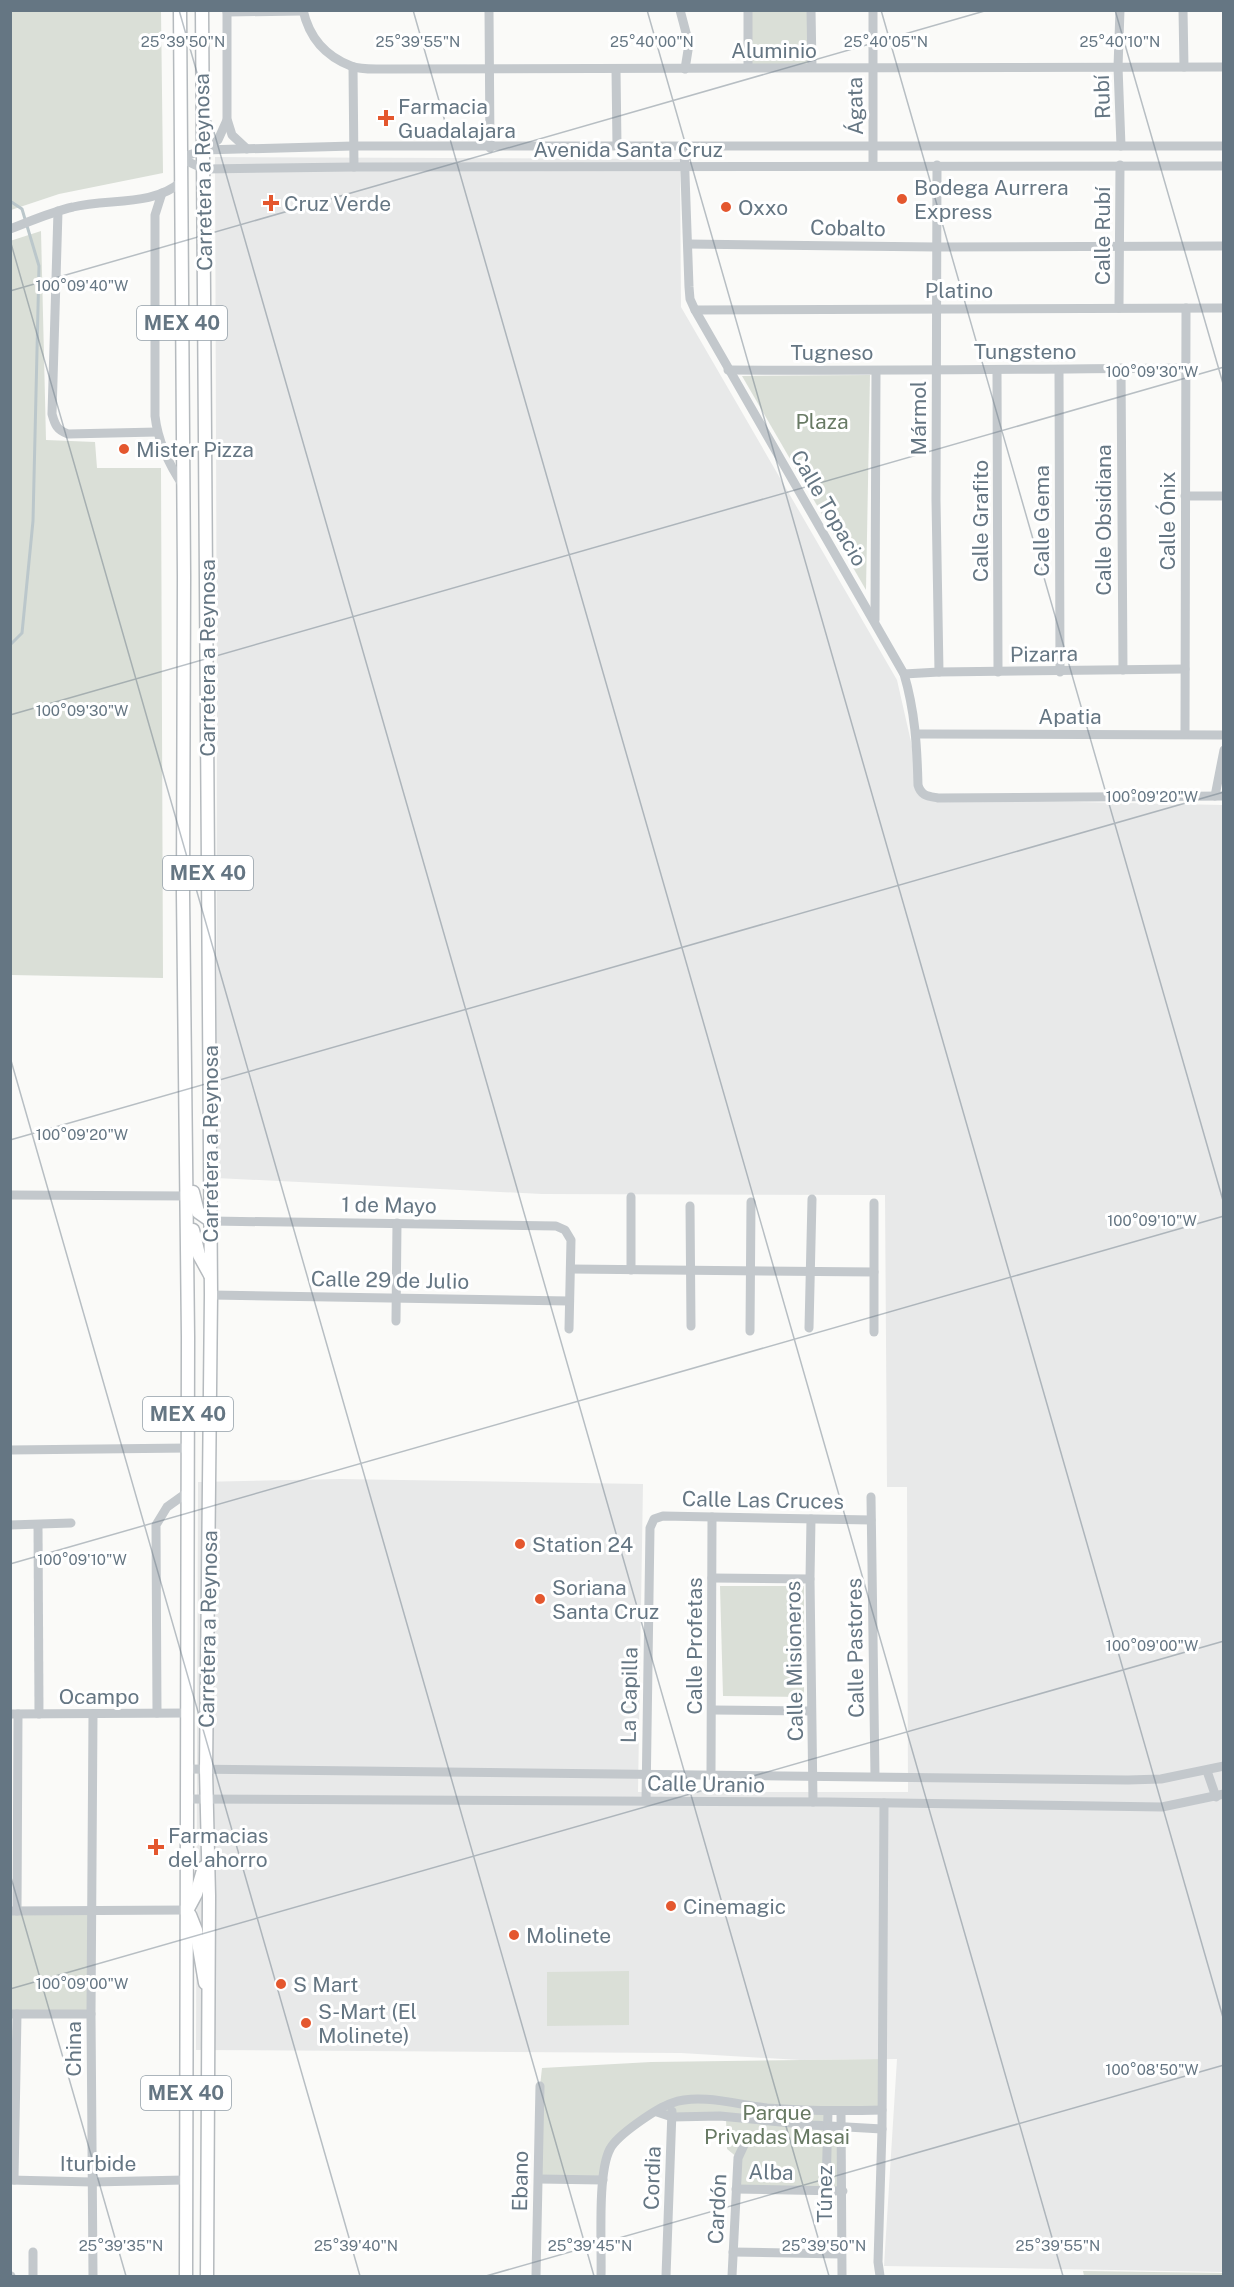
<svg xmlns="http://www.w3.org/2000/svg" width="1234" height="2287" font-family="'Public Sans',sans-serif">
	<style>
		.built { fill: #e8e9e9 }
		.green { fill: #dadfd7 }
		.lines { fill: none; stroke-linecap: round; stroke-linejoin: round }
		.stream { stroke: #bbc7cb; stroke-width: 3 }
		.major-casing { stroke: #b5babe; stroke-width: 15 }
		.minor { stroke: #c3c8cc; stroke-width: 9 }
		.major { stroke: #fff; stroke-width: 12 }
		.ticks { fill: none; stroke: #657683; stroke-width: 1.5; stroke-opacity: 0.45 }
		.poi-dot { fill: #e4572e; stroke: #fff; stroke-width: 2 }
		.labels { text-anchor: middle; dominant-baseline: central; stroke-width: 6; stroke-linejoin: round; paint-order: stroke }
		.shield { fill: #fff; stroke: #939fa8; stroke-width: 1.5 }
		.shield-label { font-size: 20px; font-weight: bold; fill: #657683 }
		.street-label { font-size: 21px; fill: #657683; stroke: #fff }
		.poi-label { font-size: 21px; fill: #657683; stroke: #fff; text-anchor: start }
		.park-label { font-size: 21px; fill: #687a64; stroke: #fff }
		.ticks-label { font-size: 15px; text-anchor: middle; fill: #657683; stroke: #fff; stroke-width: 6; stroke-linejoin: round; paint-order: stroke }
	</style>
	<rect width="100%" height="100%" fill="#fafaf8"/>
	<path class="built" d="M215 157 680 159 681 307 897 680 924 799 1223 805V2272L884 2266 897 2059 800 2060 681 2053 196 2050 198 1482 340 1479 643 1484 638 1792H908L907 1487H887L885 1195 542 1194 216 1178 217 720Z"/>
	<g class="green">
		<path d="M10 11H161L163 173 59 194 11 210Z"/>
		<path d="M748 11H811L812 67H748Z"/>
		<path d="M41 231 46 440 95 442 97 468H161L163 978 11 975 10 241Z"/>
		<path d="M870 375 866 590 742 376Z"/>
		<path d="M720 1586H804V1697L723 1696Z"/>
		<path d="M92 1910 91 2014H11L10 1911Z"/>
		<path d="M629 1971V2025L547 2026V1972Z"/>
		<path d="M883 2059 882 2110 828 2111V2126H842L843 2191 736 2189 738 2158 727 2149 726 2117 657 2112 610 2148 603 2180 539 2179 540 2086 542 2068 651 2062Z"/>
		<path d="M1083 2271 1223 2273 1224 2276H1084Z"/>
	</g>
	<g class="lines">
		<path class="stream" d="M10 201 22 209 39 266 33 521 22 633 10 645"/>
		<g class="major-casing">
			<g id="major">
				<path d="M180 10 184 577 183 894 188 1337 186 2276"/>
				<path d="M202 10 211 1295 206 1770 209 1896 207 2276"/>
				<path d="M193 1192 198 1212 211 1221"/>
				<path d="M193 1230 199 1255 210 1275"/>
				<path d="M188 1909 196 1894 204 1867"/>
				<path d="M190 1915 196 1930 205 1983"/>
			</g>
		</g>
		<g class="minor">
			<path d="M227 10V119L232 135 247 149"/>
			<path d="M303 10C309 37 325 56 351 66 361 70 374 69 385 69L1224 67"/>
			<path d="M489 10 490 148"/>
			<path d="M680 10 689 44 685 69"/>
			<path d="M748 10V67"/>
			<path d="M811 10 812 67"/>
			<path d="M873 10V165"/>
			<path d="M1120 10 1118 67 1121 146"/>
			<path d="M1183 10 1184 67"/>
			<path d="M227 12 303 11"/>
			<path d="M353 67 354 167"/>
			<path d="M616 70 617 146"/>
			<path d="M684 147 689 287 690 299 695 310 904 674C915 711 917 746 918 785 921 796 928 796 938 798L1224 796"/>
			<path d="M206 149 218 140 227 120"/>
			<path d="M180 158 204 169 354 167 1224 166"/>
			<path d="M180 158 204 150 353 146H1224"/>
			<path d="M937 165 936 500 939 672"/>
			<path d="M162 193 155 215V416C158 443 169 465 184 487"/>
			<path d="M58 211 52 414C55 425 57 430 68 434L157 432"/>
			<path d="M10 229C31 221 51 212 73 207 108 198 152 207 181 182"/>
			<path d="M688 244 936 247 1224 246"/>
			<path d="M1119 308 1120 165"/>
			<path d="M695 310 1224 308"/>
			<path d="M1121 368 1123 670"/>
			<path d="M728 370C880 371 1032 369 1185 368"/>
			<path d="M997 370 998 672"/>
			<path d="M1059 370 1060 672"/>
			<path d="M1185 496H1224"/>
			<path d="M875 620 876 371"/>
			<path d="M904 674 939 672 1185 669"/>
			<path d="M917 734 1224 735"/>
			<path d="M1185 734 1186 308"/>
			<path d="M1215 796 1224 750"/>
			<path d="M10 1195 187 1196"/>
			<path d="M631 1197V1270"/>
			<path d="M690 1206 691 1326"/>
			<path d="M211 1221 556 1226 565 1230 571 1240 569 1329"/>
			<path d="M571 1269 874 1272"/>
			<path d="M211 1295 569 1301"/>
			<path d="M396 1321 397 1223"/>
			<path d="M809 1328 812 1199"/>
			<path d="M750 1331 751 1202"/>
			<path d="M874 1332V1203"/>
			<path d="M10 1450 188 1448"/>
			<path d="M871 1497 875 1776"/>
			<path d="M811 1519 810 1579 813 1802"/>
			<path d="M10 1525 71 1523"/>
			<path d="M38 1525 39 1714"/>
			<path d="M712 1578 810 1579"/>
			<path d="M713 1710 811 1711"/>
			<path d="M157 1713 156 1525 167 1507 188 1492"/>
			<path d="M10 1714 187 1713"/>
			<path d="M188 1769 1128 1780 1161 1779 1224 1766"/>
			<path d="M1207 1771 1216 1797"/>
			<path d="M711 1775 712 1517"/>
			<path d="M188 1799 828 1802 1162 1807 1224 1794"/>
			<path d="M646 1801 650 1528 654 1519 663 1516 871 1520"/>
			<path d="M10 1911 187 1910"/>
			<path d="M17 1911 18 1714"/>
			<path d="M12 2014H91"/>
			<path d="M841 2111 842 2276"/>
			<path d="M657 2112 672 2117 720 2116 812 2125 882 2129"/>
			<path d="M539 2179 603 2180"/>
			<path d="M10 2180 92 2182 185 2180"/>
			<path d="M14 2180 17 2014"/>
			<path d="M736 2189 843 2191"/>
			<path d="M826 2191 828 2111"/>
			<path d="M733 2252 841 2254"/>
			<path d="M10 2276H11"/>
			<path d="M33 2276V2252"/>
			<path d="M93 2276 91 2014 93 1714"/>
			<path d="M536 2276 540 2086"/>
			<path d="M601 2276C602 2247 597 2173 610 2149 617 2135 657 2108 672 2103 700 2093 739 2105 767 2108 806 2111 844 2111 882 2110"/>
			<path d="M666 2276 672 2111"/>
			<path d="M732 2276 738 2158 744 2145"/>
			<path d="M880 2276 878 2262 882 2129 884 1803"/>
		</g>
		<use href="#major" class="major"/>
	</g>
	<path class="ticks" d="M179 10 829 2276M413 10 1063 2276M647 10 1224 2021M881 10 1224 1204M1115 10 1224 387M10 240 594 2276M10 291 988 10M10 715 1224 367M10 1057 360 2276M10 1140 1224 792M10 1564 1224 1216M10 1874 126 2276M10 1989 1224 1641M486 2276 1224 2065"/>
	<g class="poi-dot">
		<path d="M383 109h6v6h6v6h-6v6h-6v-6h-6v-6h6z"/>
		<circle cx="902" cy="199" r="6"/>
		<path d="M268 194h6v6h6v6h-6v6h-6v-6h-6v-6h6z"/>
		<circle cx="726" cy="207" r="6"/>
		<circle cx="124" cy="449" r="6"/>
		<circle cx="520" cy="1544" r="6"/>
		<circle cx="540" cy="1599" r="6"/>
		<path d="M153 1838h6v6h6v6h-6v6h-6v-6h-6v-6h6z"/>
		<circle cx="671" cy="1906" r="6"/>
		<circle cx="514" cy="1935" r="6"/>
		<circle cx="281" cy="1984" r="6"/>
		<circle cx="306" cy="2023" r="6"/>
	</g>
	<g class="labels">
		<g class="shield">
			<rect x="137" y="306" width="90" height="34" rx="4.5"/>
			<rect x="163" y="856" width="90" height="34" rx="4.5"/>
			<rect x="143" y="1397" width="90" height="34" rx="4.5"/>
			<rect x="141" y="2076" width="90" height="34" rx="4.5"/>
		</g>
		<g class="shield-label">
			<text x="182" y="323">MEX 40</text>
			<text x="208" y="873">MEX 40</text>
			<text x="188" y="1414">MEX 40</text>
			<text x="186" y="2093">MEX 40</text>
		</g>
		<g class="street-label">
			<text x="774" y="50">Aluminio</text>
			<text transform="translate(1102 97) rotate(-92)">Rubí</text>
			<text transform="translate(855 106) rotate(-91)">Ágata</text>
			<text x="628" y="149">Avenida Santa Cruz</text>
			<text transform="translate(203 172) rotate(-91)">Carretera a Reynosa</text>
			<text transform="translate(848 228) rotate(1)">Cobalto</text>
			<text transform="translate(1102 236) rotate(-90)">Calle Rubí</text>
			<text x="959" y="290">Platino</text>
			<text x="1025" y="351">Tungsteno</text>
			<text x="832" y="352">Tugneso</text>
			<text transform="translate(918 418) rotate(-90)">Mármol</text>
			<text transform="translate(829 508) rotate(60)">Calle Topacio</text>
			<text transform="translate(1103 520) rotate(-90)">Calle Obsidiana</text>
			<text transform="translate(980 521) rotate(-90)">Calle Grafito</text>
			<text transform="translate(1041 521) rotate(-90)">Calle Gema</text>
			<text transform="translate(1167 521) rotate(-90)">Calle Ónix</text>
			<text transform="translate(1044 654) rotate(-1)">Pizarra</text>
			<text transform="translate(207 658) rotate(-90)">Carretera a Reynosa</text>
			<text x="1070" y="716">Apatia</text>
			<text transform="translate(210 1144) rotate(-90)">Carretera a Reynosa</text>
			<text transform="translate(389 1205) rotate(1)">1 de Mayo</text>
			<text transform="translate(390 1280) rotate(1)">Calle 29 de Julio</text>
			<text transform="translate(763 1500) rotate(1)">Calle Las Cruces</text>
			<text transform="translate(208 1629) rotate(-89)">Carretera a Reynosa</text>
			<text transform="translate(694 1646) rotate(-90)">Calle Profetas</text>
			<text transform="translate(855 1648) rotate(-91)">Calle Pastores</text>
			<text transform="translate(794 1661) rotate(-91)">Calle Misioneros</text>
			<text transform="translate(629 1695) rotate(-89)">La Capilla</text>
			<text x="99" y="1696">Ocampo</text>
			<text transform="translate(706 1784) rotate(1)">Calle Uranio</text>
			<text transform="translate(73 2049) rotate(-90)">China</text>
			<text x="98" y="2163">Iturbide</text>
			<text transform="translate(771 2172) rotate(1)">Alba</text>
			<text transform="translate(652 2178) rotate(-88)">Cordia</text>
			<text transform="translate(520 2181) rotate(-89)">Ebano</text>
			<text transform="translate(824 2194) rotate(-90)">Túnez</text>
			<text transform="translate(717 2209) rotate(-87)">Cardón</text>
		</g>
		<g class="poi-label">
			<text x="398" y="106">Farmacia<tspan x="398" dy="24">Guadalajara</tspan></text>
			<text x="914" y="187">Bodega Aurrera<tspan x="914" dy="24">Express</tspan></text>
			<text x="284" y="203">Cruz Verde</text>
			<text x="738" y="207">Oxxo</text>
			<text x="136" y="449">Mister Pizza</text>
			<text x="532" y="1544">Station 24</text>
			<text x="552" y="1587">Soriana<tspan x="552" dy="24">Santa Cruz</tspan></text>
			<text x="168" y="1835">Farmacias<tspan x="168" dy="24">del ahorro</tspan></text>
			<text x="683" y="1906">Cinemagic</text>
			<text x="526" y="1935">Molinete</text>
			<text x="293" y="1984">S Mart</text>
			<text x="318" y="2011">S-Mart (El<tspan x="318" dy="24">Molinete)</tspan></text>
		</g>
		<g class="park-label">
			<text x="822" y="421">Plaza</text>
			<text x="777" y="2112">Parque<tspan x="777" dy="24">Privadas Masai</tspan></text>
		</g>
	</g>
	<g class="ticks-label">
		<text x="183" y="47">25°39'50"N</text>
		<text x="418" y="47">25°39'55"N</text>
		<text x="652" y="47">25°40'00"N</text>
		<text x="886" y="47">25°40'05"N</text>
		<text x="1120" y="47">25°40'10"N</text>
		<text x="82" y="291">100°09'40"W</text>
		<text x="1152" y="377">100°09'30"W</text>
		<text x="82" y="716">100°09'30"W</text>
		<text x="1152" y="802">100°09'20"W</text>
		<text x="82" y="1140">100°09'20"W</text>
		<text x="1152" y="1226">100°09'10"W</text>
		<text x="82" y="1565">100°09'10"W</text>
		<text x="1152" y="1651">100°09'00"W</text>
		<text x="82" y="1989">100°09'00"W</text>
		<text x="1152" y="2075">100°08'50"W</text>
		<text x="121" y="2251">25°39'35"N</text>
		<text x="356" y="2251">25°39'40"N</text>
		<text x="590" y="2251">25°39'45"N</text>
		<text x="824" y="2251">25°39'50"N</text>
		<text x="1058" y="2251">25°39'55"N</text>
	</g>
	<rect width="1234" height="2287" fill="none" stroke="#657683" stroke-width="24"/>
</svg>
